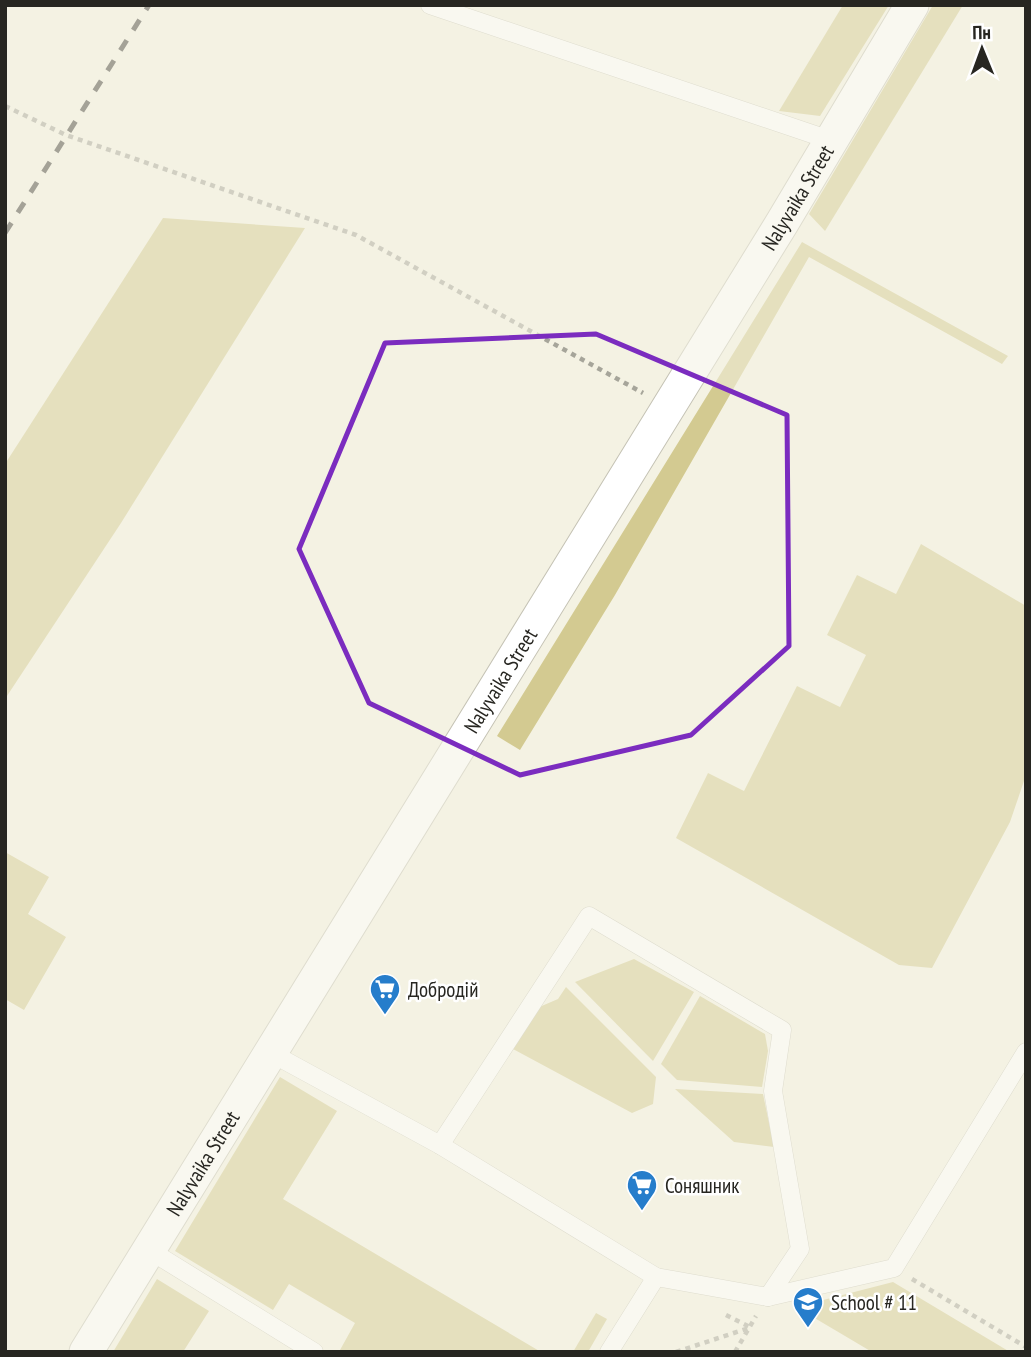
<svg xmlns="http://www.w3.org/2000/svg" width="1031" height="1357" font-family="'PT Sans Narrow',sans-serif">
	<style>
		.green { fill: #d3ca91 }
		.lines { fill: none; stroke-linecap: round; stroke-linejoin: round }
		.service-casing { stroke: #c5c3b5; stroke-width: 19 }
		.minor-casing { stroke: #c5c3b5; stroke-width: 35 }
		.path { stroke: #a6a59a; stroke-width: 4.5; stroke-dasharray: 5 5; stroke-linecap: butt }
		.service { stroke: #fff; stroke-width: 18 }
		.minor { stroke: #fff; stroke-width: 33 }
		.rail { stroke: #43413b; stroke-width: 5; stroke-dasharray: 12 12; stroke-linecap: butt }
		.marked { fill: none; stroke: #7b2cbf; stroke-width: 5; stroke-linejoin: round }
		.labels { text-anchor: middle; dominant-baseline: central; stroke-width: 5; stroke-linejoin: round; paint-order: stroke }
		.street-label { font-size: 21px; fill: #272621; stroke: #fff }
		.poi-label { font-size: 21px; fill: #272621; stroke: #fff; text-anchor: start }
	</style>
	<rect width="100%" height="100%" fill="#f4f2e3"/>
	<g class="green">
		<path d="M843 5H889L820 116 779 111Z"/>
		<path d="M933 5H963L825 231 809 214Z"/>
		<path d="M163 218 305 228 121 523 5 699V464Z"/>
		<path d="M802 242 1008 356 1002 364 809 257 615 595 520 750 497 736Z"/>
		<path d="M921 544 1026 606V775L1010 822 932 968 899 965 676 838 708 773 744 791 797 686 840 707 866 655 827 635 857 575 896 594Z"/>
		<path d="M5 852 49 877 28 914 66 937 24 1010 5 999Z"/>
		<path d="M634 959 694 992 653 1061 575 982Z"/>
		<path d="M566 987 656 1077 653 1104 632 1113 513 1049 537 1008 558 999Z"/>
		<path d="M700 996 765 1034 768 1051 762 1087 677 1080 661 1064Z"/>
		<path d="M280 1077 337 1111 283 1199 541 1352H344L340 1350 355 1323 289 1284 273 1310 175 1251Z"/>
		<path d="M675 1089 763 1094 774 1147 734 1142Z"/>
		<path d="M157 1279 209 1311 183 1352H113Z"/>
		<path d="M893 1282 1010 1352H872L796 1307Z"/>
		<path d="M596 1313 607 1319 588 1352H573Z"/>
	</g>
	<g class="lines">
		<g class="service-casing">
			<g id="service">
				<path d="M430 5 830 140"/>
				<path d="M271 1053 440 1145 656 1277 609 1352"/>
				<path d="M440 1145 589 916 782 1030 773 1091 800 1249 768 1297"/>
				<path d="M149 1250 314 1352"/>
				<path d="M656 1277 768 1297 894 1268 1026 1052"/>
			</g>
		</g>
		<g class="minor-casing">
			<g id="minor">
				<path id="s1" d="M86 1352 782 223 912 5"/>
			</g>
		</g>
		<g class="path">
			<path d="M5 106 66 135 356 235 643 393"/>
			<path d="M912 1279 1026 1347"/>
			<path d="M726 1315 750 1327"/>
			<path d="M676 1352 749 1328"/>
			<path d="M735 1352 756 1316"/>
		</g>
		<use href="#service" class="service"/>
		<use href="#minor" class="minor"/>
		<path class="rail" d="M5 233 149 5"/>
	</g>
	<path d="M0 0H1031V1357H0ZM596 334 787 415 789 646 691 735 520 775 369 703 299 549 385 343Z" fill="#f4f2e3" fill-opacity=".55" fill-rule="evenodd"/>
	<path class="marked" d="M596 334 787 415 789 646 691 735 520 775 369 703 299 549 385 343Z"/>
	<defs>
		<g id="supermarket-pin" transform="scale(1.575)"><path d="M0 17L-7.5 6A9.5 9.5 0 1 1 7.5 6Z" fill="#267dcb" stroke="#fff"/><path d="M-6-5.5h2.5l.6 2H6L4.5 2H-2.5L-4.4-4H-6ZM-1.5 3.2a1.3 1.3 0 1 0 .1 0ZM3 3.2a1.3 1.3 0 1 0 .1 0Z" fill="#fff"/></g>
		<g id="school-pin" transform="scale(1.575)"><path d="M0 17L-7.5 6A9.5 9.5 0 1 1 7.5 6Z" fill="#267dcb" stroke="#fff"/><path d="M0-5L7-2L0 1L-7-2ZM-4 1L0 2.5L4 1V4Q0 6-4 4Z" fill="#fff"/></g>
	</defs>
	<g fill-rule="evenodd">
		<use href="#supermarket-pin" x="385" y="989"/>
		<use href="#supermarket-pin" x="642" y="1185"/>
		<use href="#school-pin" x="808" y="1302"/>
	</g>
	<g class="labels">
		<g class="street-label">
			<text stroke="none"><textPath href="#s1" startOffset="1356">Nalyvaika Street</textPath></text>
			<text stroke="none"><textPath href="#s1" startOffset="789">Nalyvaika Street</textPath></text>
			<text stroke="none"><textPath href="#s1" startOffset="222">Nalyvaika Street</textPath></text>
		</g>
		<g class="poi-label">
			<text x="408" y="989">Добродій</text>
			<text x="665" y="1185">Соняшник</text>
			<text x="831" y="1302">School # 11</text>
		</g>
	</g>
	<rect width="1031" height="1357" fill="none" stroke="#272621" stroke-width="14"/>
	<g transform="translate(982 49) rotate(359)" stroke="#ffffff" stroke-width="5" paint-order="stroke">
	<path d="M0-5L12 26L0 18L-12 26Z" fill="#272621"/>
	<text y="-10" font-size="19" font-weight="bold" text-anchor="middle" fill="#272621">Пн</text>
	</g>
</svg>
